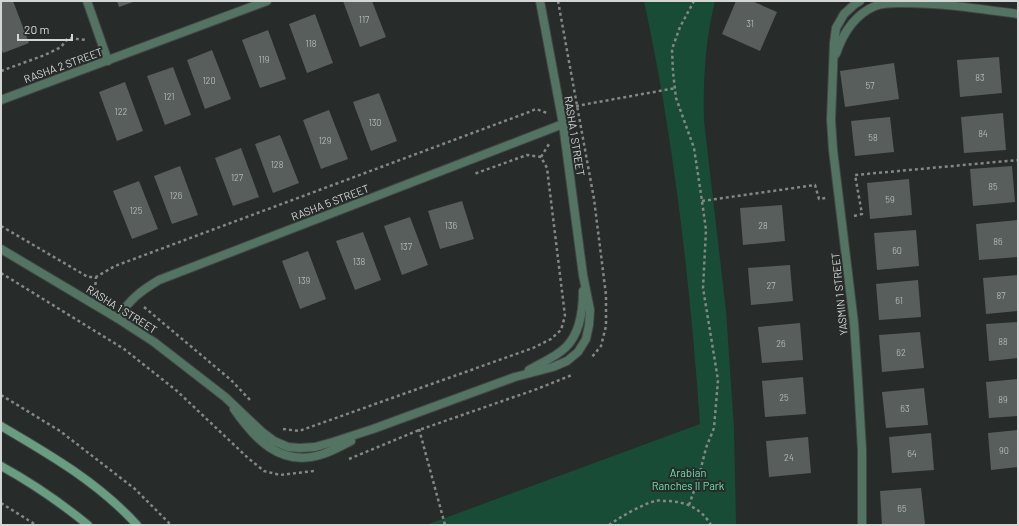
<svg xmlns="http://www.w3.org/2000/svg" width="1019" height="526" font-family="Barlow,sans-serif">
	<style>
		.green { fill: #184c36 }
		.building { fill: #585e5b }
		.lines { fill: none; stroke-linecap: round; stroke-linejoin: round }
		.street-casing { stroke: #434745; stroke-width: 10 }
		.secondary-casing { stroke: #434745; stroke-width: 10 }
		.path { stroke: #838785; stroke-width: 2.5; stroke-dasharray: 3 3; stroke-linecap: butt }
		.street { stroke: #547463; stroke-width: 8 }
		.secondary { stroke: #689d82; stroke-width: 8 }
		.labels { text-anchor: middle; dominant-baseline: central; stroke-width: 4; stroke-linejoin: round; paint-order: stroke }
		.number-label { font-size: 9px; fill: #b4b8b6 }
		.street-label { font-size: 11px; fill: #d3d6d4; stroke: #272c2a }
		.park-label { font-size: 11px; fill: #6ee3ad; stroke: #272c2a }
	</style>
	<rect width="100%" height="100%" fill="#272c2a"/>
	<path class="green" d="M644 1H715C705 41 703 81 704 121L726 311 734 429 736 525H426L700 424C690 282 674 140 644 1Z"/>
	<g class="building">
		<path d="M1 1H13L29 43 3 53 1 48Z"/>
		<path d="M117 1H136L119 7Z"/>
		<path d="M343 1H372L386 37 360 47Z"/>
		<path d="M736 1H752L777 12 760 51 722 34Z"/>
		<path d="M315 14 333 63 307 73 289 24Z"/>
		<path d="M268 30 286 79 260 88 242 40Z"/>
		<path d="M212 50 231 99 205 109 187 60Z"/>
		<path d="M999 57 1002 93 960 97 957 60Z"/>
		<path d="M894 63 899 99 845 107 840 71Z"/>
		<path d="M173 67 191 115 165 125 147 76Z"/>
		<path d="M125 82 143 131 117 141 99 92Z"/>
		<path d="M379 93 397 141 371 151 353 102Z"/>
		<path d="M329 110 348 159 321 169 303 120Z"/>
		<path d="M1003 113 1006 150 964 153 961 117Z"/>
		<path d="M890 117 894 152 855 156 851 121Z"/>
		<path d="M280 135 299 183 273 193 255 144Z"/>
		<path d="M241 148 259 197 233 206 215 158Z"/>
		<path d="M180 166 198 215 172 224 154 176Z"/>
		<path d="M1012 166 1015 202 973 206 970 169Z"/>
		<path d="M909 179 912 215 870 219 867 183Z"/>
		<path d="M139 181 158 229 132 239 113 191Z"/>
		<path d="M462 201 474 239 440 249 428 211Z"/>
		<path d="M782 205 785 241 743 245 740 208Z"/>
		<path d="M410 217 428 265 402 275 384 226Z"/>
		<path d="M1018 220V257L979 260 976 224Z"/>
		<path d="M916 230 919 266 877 270 874 233Z"/>
		<path d="M363 232 381 280 355 290 336 241Z"/>
		<path d="M308 251 326 299 300 309 282 261Z"/>
		<path d="M790 265 793 301 751 305 748 268Z"/>
		<path d="M1018 275V311L986 314 983 278Z"/>
		<path d="M918 280 921 317 879 320 876 284Z"/>
		<path d="M1018 322V358L989 361 986 324Z"/>
		<path d="M800 323 803 360 762 363 758 327Z"/>
		<path d="M920 332 924 368 882 372 879 335Z"/>
		<path d="M803 377 806 414 765 417 762 381Z"/>
		<path d="M1018 379V416L989 418 986 382Z"/>
		<path d="M924 388 928 425 886 428 882 392Z"/>
		<path d="M1018 430V467L991 470 988 433Z"/>
		<path d="M931 433 934 470 892 473 889 437Z"/>
		<path d="M808 437 811 473 769 477 766 441Z"/>
		<path d="M921 488 925 524 882 525 880 491Z"/>
	</g>
	<g class="lines">
		<g class="street-casing">
			<g id="street">
				<path d="M87 1 108 61"/>
				<path d="M860 1 855 4 844 14 836 28 834 43 831 120 833 150 854 323 858 381 862 450V525"/>
				<path d="M836 54C843 33 854 15 875 6 885 2 895 3 905 3 943 3 981 9 1018 14"/>
				<path d="M1 100 267 1"/>
				<path d="M1 249 117 318 154 342 225 397 262 432 274 441 288 447 300 448 315 447 333 442 373 429 515 377 553 367 567 361 578 352 586 339 589 325 590 310 583 275 563 124 540 1"/>
				<path d="M117 318C131 299 139 292 159 280L563 124"/>
				<path d="M529 370C541 363 556 357 566 347 580 333 583 310 583 291"/>
				<path d="M234 409C254 438 280 467 320 455 331 452 341 446 351 441"/>
			</g>
		</g>
		<g class="secondary-casing">
			<g id="secondary">
				<path d="M1 426C49 454 99 483 137 525"/>
				<path d="M1 466C32 483 61 503 88 525"/>
			</g>
		</g>
		<g class="path">
			<path d="M558 1 594 199 606 295V326L601 346 592 357"/>
			<path d="M1 71 45 55 61 47 68 38 87 40"/>
			<path d="M576 106 676 88"/>
			<path d="M541 157 549 144"/>
			<path d="M702 201 815 185 819 199 826 198"/>
			<path d="M854 216 862 214 855 175 1018 160"/>
			<path d="M1 226 88 277H96L115 266 529 112 536 109 547 113"/>
			<path d="M1 273 124 349 177 391 248 458 264 471 280 475 314 471"/>
			<path d="M95 291 96 277"/>
			<path d="M144 307 231 380 251 401"/>
			<path d="M1 395 60 431 135 489 171 525"/>
			<path d="M283 429 299 431 533 348 551 339 561 330 565 316 547 168 541 157 527 155 474 174"/>
			<path d="M419 429 445 525"/>
			<path d="M349 459 419 430 537 389 572 375"/>
			<path d="M1 503 36 525"/>
			<path d="M689 505 698 480 706 448 714 428 718 380 703 288 706 230 702 201 694 148 676 98 673 72 672 49 680 27 694 1"/>
			<path d="M609 525C620 517 643 504 655 501 658 500 662 501 665 501 685 501 701 508 711 525"/>
		</g>
		<use href="#street" class="street"/>
		<use href="#secondary" class="secondary"/>
	</g>
	<g class="labels">
		<g class="number-label">
			<text x="364" y="19">117</text>
			<text x="750" y="23">31</text>
			<text x="311" y="43">118</text>
			<text x="264" y="59">119</text>
			<text x="980" y="77">83</text>
			<text x="209" y="80">120</text>
			<text x="870" y="85">57</text>
			<text x="169" y="96">121</text>
			<text x="121" y="111">122</text>
			<text x="375" y="122">130</text>
			<text x="983" y="133">84</text>
			<text x="873" y="137">58</text>
			<text x="325" y="140">129</text>
			<text x="277" y="164">128</text>
			<text x="237" y="177">127</text>
			<text x="993" y="186">85</text>
			<text x="176" y="195">126</text>
			<text x="890" y="199">59</text>
			<text x="136" y="210">125</text>
			<text x="451" y="225">136</text>
			<text x="763" y="225">28</text>
			<text x="998" y="241">86</text>
			<text x="406" y="246">137</text>
			<text x="897" y="250">60</text>
			<text x="359" y="261">138</text>
			<text x="304" y="280">139</text>
			<text x="771" y="285">27</text>
			<text x="1001" y="295">87</text>
			<text x="899" y="300">61</text>
			<text x="1003" y="341">88</text>
			<text x="781" y="343">26</text>
			<text x="901" y="352">62</text>
			<text x="784" y="397">25</text>
			<text x="1003" y="399">89</text>
			<text x="905" y="408">63</text>
			<text x="1004" y="450">90</text>
			<text x="912" y="453">64</text>
			<text x="789" y="457">24</text>
			<text x="902" y="508">65</text>
		</g>
		<g class="street-label">
			<text transform="translate(63 65) rotate(-20)">RASHA 2 STREET</text>
			<text transform="translate(575 136) rotate(81)">RASHA 1 STREET</text>
			<text transform="translate(330 202) rotate(-21)">RASHA 5 STREET</text>
			<text transform="translate(839 294) rotate(-96)">YASMIN 1 STREET</text>
			<text transform="translate(122 309) rotate(32)">RASHA 1 STREET</text>
		</g>
		<g class="park-label">
			<text x="688" y="472">Arabian<tspan x="688" dy="13">Ranches II Park</tspan></text>
		</g>
	</g>
	<rect width="1019" height="526" fill="none" stroke="#d3d6d4" stroke-width="4"/>
	<path d="M18 34v6h54v-6" fill="none" stroke="#d3d6d4" stroke-width="2"/>
	<text x="24" y="34" font-size="12" fill="#d3d6d4" stroke="#272c2a" stroke-width="3" paint-order="stroke">20 m</text>
</svg>
